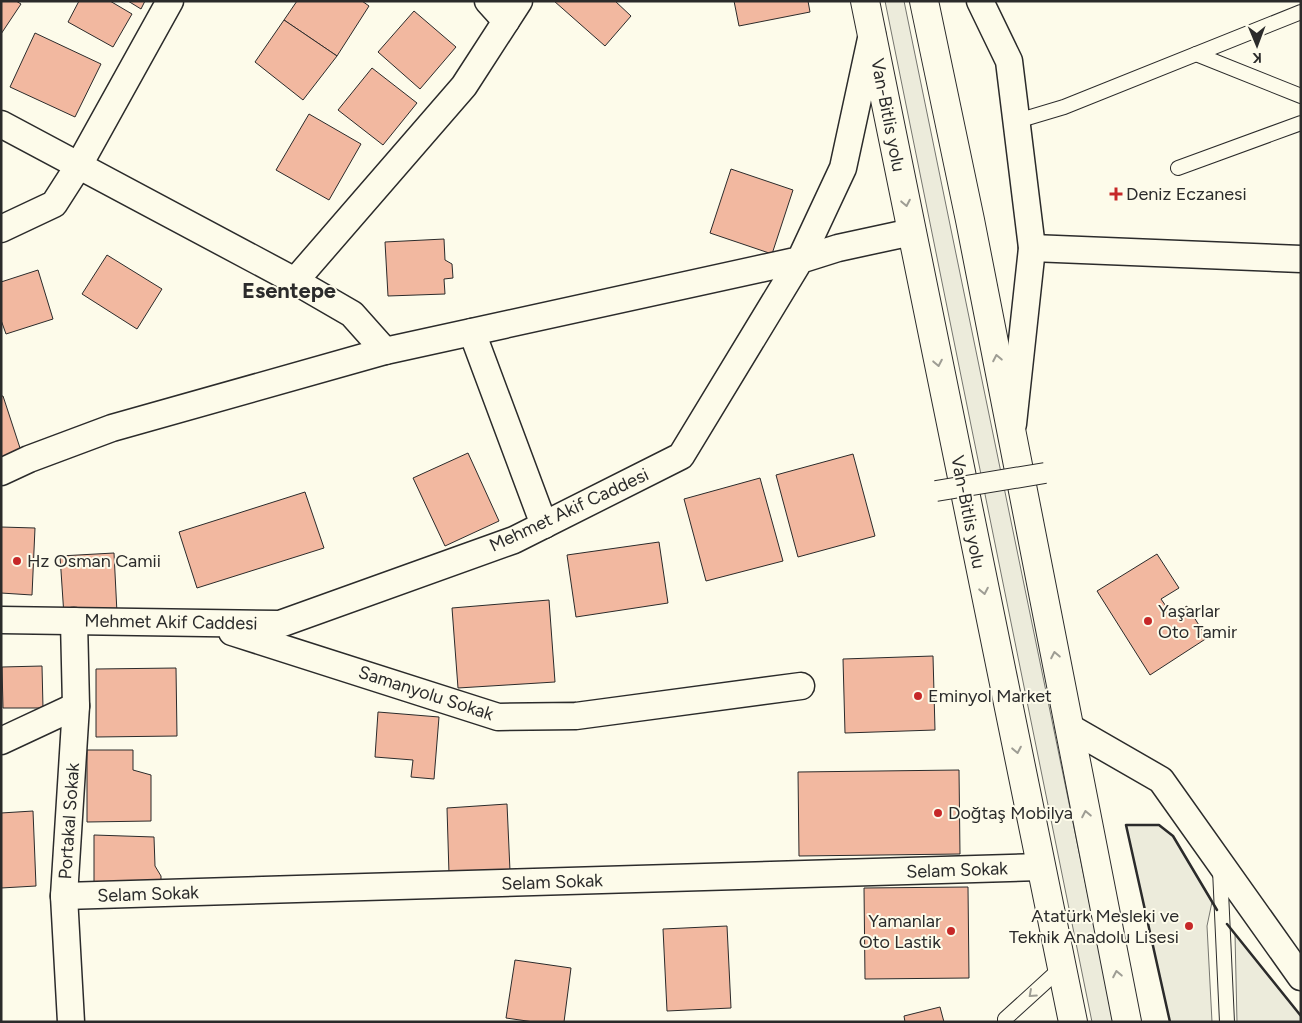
<svg xmlns="http://www.w3.org/2000/svg" width="1302" height="1023" font-family="Figtree,sans-serif">
	<style>
		.green { fill: #ecebdb; stroke: #74746e }
		.building { fill: #f2b8a0; stroke: #2b2b2b }
		.lines { fill: none; stroke-linecap: round; stroke-linejoin: round }
		.service-casing { stroke: #2b2b2b; stroke-width: 16 }
		.minor-casing { stroke: #2b2b2b; stroke-width: 29 }
		.trunk-casing { stroke: #2b2b2b; stroke-width: 30 }
		.service { stroke: #fdfbea; stroke-width: 14 }
		.minor { stroke: #fdfbea; stroke-width: 26 }
		.trunk { stroke: #fdfbea; stroke-width: 28 }
		.pedestrian-bridge-casing { stroke: #2b2b2b; stroke-width: 22; stroke-linecap: butt }
		.pedestrian-bridge { stroke: #fdfbea; stroke-width: 20 }
		.wall { stroke: #2b2b2b; stroke-width: 2.5 }
		.oneway { stroke: #9e9d94 }
		.poi-dot { fill: #c62828; stroke: #fdfbea; stroke-width: 2 }
		.labels { text-anchor: middle; dominant-baseline: central; stroke-width: 4; stroke-linejoin: round; paint-order: stroke }
		.street-label { font-size: 18px; fill: #2b2b2b; stroke: #fdfbea }
		.poi-label { font-size: 18px; fill: #2b2b2b; stroke: #fdfbea; text-anchor: start }
		.district-label { font-size: 22px; font-weight: bold; fill: #2b2b2b; stroke: #fdfbea }
	</style>
	<rect width="100%" height="100%" fill="#fdfbea"/>
	<g class="green">
		<path d="M885 1H904L1114 1022H1092Z"/>
		<path d="M1126 825H1159L1173 836 1212 902 1207 926 1212 1022H1170Z"/>
		<path d="M1235 934 1301 1016V1022H1237Z"/>
	</g>
	<g class="building">
		<path d="M1 1H16L21 4 1 34Z"/>
		<path d="M79 1H110L132 14 113 47 68 22Z"/>
		<path d="M128 1H145L141 9Z"/>
		<path d="M297 1H362L369 6 337 56 284 20Z"/>
		<path d="M554 1H615L631 16 605 46Z"/>
		<path d="M734 1H808L810 12 739 26Z"/>
		<path d="M414 11 456 47 420 89 378 52Z"/>
		<path d="M284 20 337 56 303 100 255 62Z"/>
		<path d="M35 33 101 64 75 117 10 87Z"/>
		<path d="M372 68 417 103 383 145 338 110Z"/>
		<path d="M309 114 361 144 329 200 276 170Z"/>
		<path d="M731 169 793 190 772 254 710 233Z"/>
		<path d="M444 239 445 260 452 264 453 278 444 279 445 294 388 296 385 242Z"/>
		<path d="M107 255 162 289 137 329 82 294Z"/>
		<path d="M38 270 53 319 6 334 1 320V282Z"/>
		<path d="M1 396H3L21 451 1 457Z"/>
		<path d="M468 453 499 521 445 546 413 478Z"/>
		<path d="M853 454 875 536 798 557 776 475Z"/>
		<path d="M760 478 783 561 706 581 684 499Z"/>
		<path d="M305 492 324 548 197 588 179 532Z"/>
		<path d="M1 527 35 528 32 595 1 593Z"/>
		<path d="M659 542 668 603 576 617 567 555Z"/>
		<path d="M114 553 117 613 64 616 60 556Z"/>
		<path d="M1157 554 1179 588 1161 599 1172 615 1187 606 1207 638 1150 675 1097 591Z"/>
		<path d="M549 600 555 682 458 688 452 608Z"/>
		<path d="M933 656 935 730 845 733 843 659Z"/>
		<path d="M42 666 43 708H3L2 667Z"/>
		<path d="M176 668 177 736 96 737V669Z"/>
		<path d="M378 712 439 717 434 779 411 777 413 760 375 757Z"/>
		<path d="M87 750H133V770L151 775V821L87 822Z"/>
		<path d="M959 770 960 854 799 856 798 772Z"/>
		<path d="M507 804 510 871 449 874 447 808Z"/>
		<path d="M33 811 36 886 1 888V813Z"/>
		<path d="M94 835 154 837 155 866 161 876V889L94 890Z"/>
		<path d="M968 887 969 978 865 979 864 888Z"/>
		<path d="M727 926 731 1008 667 1011 663 929Z"/>
		<path d="M515 960 571 968 564 1022H534L506 1018Z"/>
		<path d="M940 1007 944 1022H905L904 1016Z"/>
	</g>
	<g class="lines">
		<g class="service-casing">
			<g id="service">
				<path d="M1196 54 1301 96"/>
				<path d="M1017 121 1064 107 1301 12"/>
				<path d="M1178 168 1301 123"/>
				<path d="M1220 870 1227 1022"/>
				<path d="M1005 1022V1019L1061 968"/>
			</g>
		</g>
		<g class="minor-casing">
			<g id="minor">
				<path d="M488 1 506 21"/>
				<path d="M980 1 1009 61 1032 248 1013 424"/>
				<path d="M1 124 295 281 352 314 385 351"/>
				<path d="M1 229 54 204 79 165 170 1"/>
				<path d="M1032 248 1301 259"/>
				<path d="M295 281 464 86 519 1"/>
				<path d="M472 332 544 525"/>
				<path d="M1 472 29 459 112 428 385 351 800 260 843 168 872 34"/>
				<path d="M1 620 280 624 514 540 681 456 800 260 838 248 912 232"/>
				<path d="M232 632 498 717 576 716 801 686"/>
				<path d="M1069 727 1161 780 1301 977"/>
				<path d="M1 741 76 706"/>
				<path d="M64 896 1040 867"/>
				<path d="M71 1022 64 896 76 706 74 621"/>
			</g>
		</g>
		<g class="trunk-casing">
			<g id="trunk">
				<path d="M865 1 1073 1022"/>
				<path d="M924 1 970 220 1127 1022"/>
			</g>
		</g>
		<use href="#service" class="service"/>
		<use href="#minor" class="minor"/>
		<use href="#trunk" class="trunk"/>
		<g class="pedestrian-bridge-casing">
			<path id="pedestrian-bridge" d="M936 491 1045 473"/>
		</g>
		<use href="#pedestrian-bridge" class="pedestrian-bridge"/>
		<g class="wall">
			<path d="M1227 924 1301 1016"/>
			<path d="M1170 1022 1126 825H1159L1173 836 1217 910"/>
		</g>
	</g>
	<defs><path id="oneway-chevron" d="M-2-3.5L2.5 0L-2 3.5" fill="none" stroke-width="1.6" stroke-linecap="round" stroke-linejoin="round" transform="scale(1.25)"/></defs>
	<g class="oneway">
		<use href="#oneway-chevron" transform="translate(906 203) rotate(79)"/>
		<use href="#oneway-chevron" transform="translate(997 358) rotate(-101)"/>
		<use href="#oneway-chevron" transform="translate(938 363) rotate(79)"/>
		<use href="#oneway-chevron" transform="translate(984 591) rotate(79)"/>
		<use href="#oneway-chevron" transform="translate(1055 655) rotate(-101)"/>
		<use href="#oneway-chevron" transform="translate(1017 750) rotate(79)"/>
		<use href="#oneway-chevron" transform="translate(1086 814) rotate(-101)"/>
		<use href="#oneway-chevron" transform="translate(1117 974) rotate(-101)"/>
		<use href="#oneway-chevron" transform="translate(1032 994) rotate(138)"/>
	</g>
	<g class="poi-dot">
		<path d="M1113.5 186.5h5v5h5v5h-5v5h-5v-5h-5v-5h5z"/>
		<circle cx="17" cy="561" r="5"/>
		<circle cx="1148" cy="621" r="5"/>
		<circle cx="918" cy="696" r="5"/>
		<circle cx="938" cy="813" r="5"/>
		<circle cx="1189" cy="926" r="5"/>
		<circle cx="951" cy="931" r="5"/>
	</g>
	<g class="labels">
		<g class="street-label">
			<text transform="translate(888 115) rotate(79)">Van-Bitlis yolu</text>
			<text transform="translate(569 510) rotate(-25)">Mehmet Akif Caddesi</text>
			<text transform="translate(968 512) rotate(79)">Van-Bitlis yolu</text>
			<text transform="translate(171 622) rotate(1)">Mehmet Akif Caddesi</text>
			<text transform="translate(426 693) rotate(18)">Samanyolu Sokak</text>
			<text transform="translate(69 821) rotate(-86)">Portakal Sokak</text>
			<text transform="translate(957 870) rotate(-2)">Selam Sokak</text>
			<text transform="translate(552 882) rotate(-2)">Selam Sokak</text>
			<text transform="translate(148 894) rotate(-2)">Selam Sokak</text>
		</g>
		<g class="poi-label">
			<text x="1126" y="194">Deniz Eczanesi</text>
			<text x="27" y="561">Hz Osman Camii</text>
			<text x="1158" y="611">Yaşarlar<tspan x="1158" dy="21">Oto Tamir</tspan></text>
			<text x="928" y="696">Eminyol Market</text>
			<text x="948" y="813">Doğtaş Mobilya</text>
			<text x="1179" y="916" text-anchor="end">Atatürk Mesleki ve<tspan x="1179" dy="21">Teknik Anadolu Lisesi</tspan></text>
			<text x="941" y="921" text-anchor="end">Yamanlar<tspan x="941" dy="21">Oto Lastik</tspan></text>
		</g>
		<g class="district-label">
			<text x="289" y="290">Esentepe</text>
		</g>
	</g>
	<rect width="1302" height="1023" fill="none" stroke="#2b2b2b" stroke-width="5"/>
	<g transform="translate(1257 45) rotate(179)" stroke="#fdfbea" stroke-width="4" paint-order="stroke">
	<path d="M0-4L9 19L0 12L-9 19Z" fill="#2b2b2b"/>
	<text y="-8" font-size="14" font-weight="bold" text-anchor="middle" fill="#2b2b2b">K</text>
	</g>
</svg>
